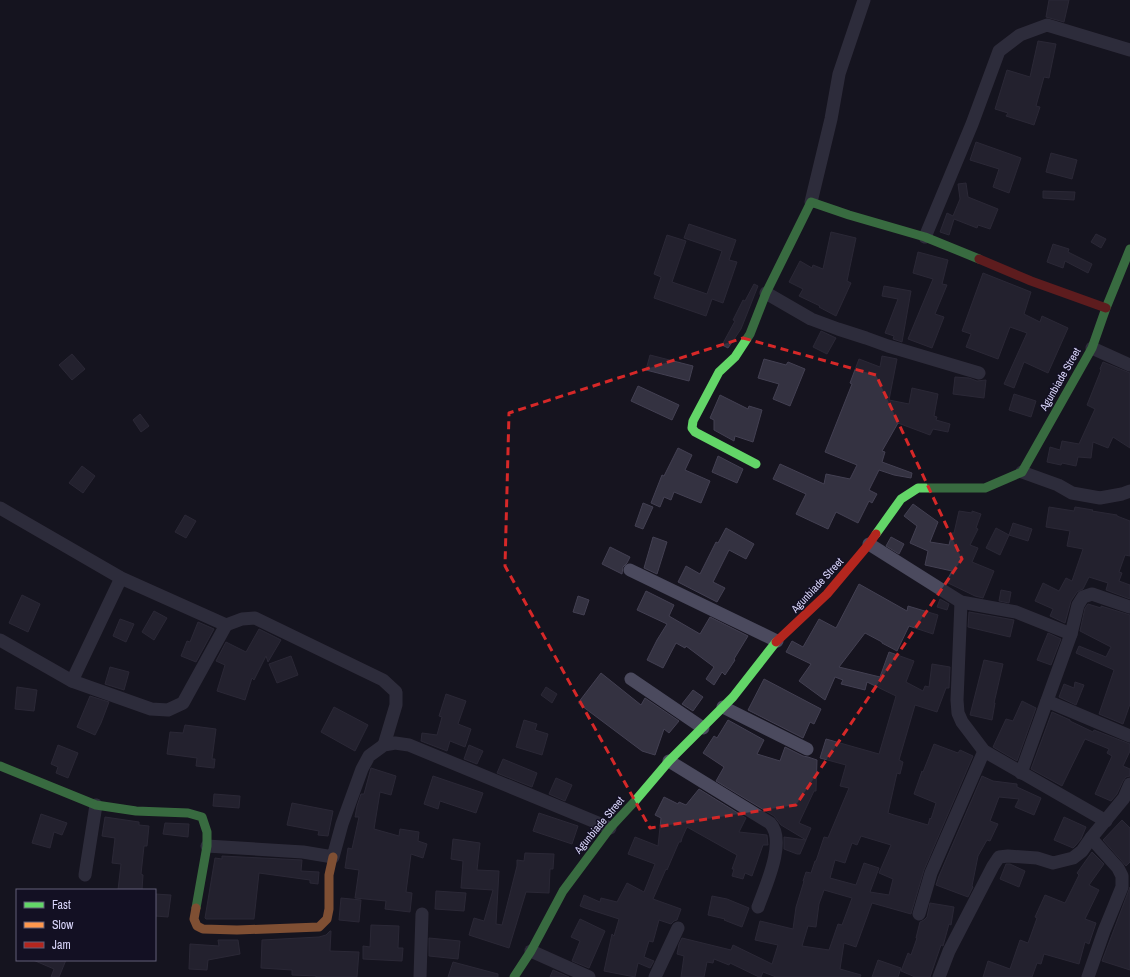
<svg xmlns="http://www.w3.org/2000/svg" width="1130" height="977" font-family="'Archivo Narrow',sans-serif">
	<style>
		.building { fill: #343241; stroke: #434052; fill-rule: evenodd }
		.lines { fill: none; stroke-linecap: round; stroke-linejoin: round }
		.street { stroke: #4b4a5e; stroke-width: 13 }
		.fast { stroke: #63d668; stroke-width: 9 }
		.slow { stroke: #ff974d; stroke-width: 9 }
		.jam { stroke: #b3261e; stroke-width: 9 }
		.marked { fill: none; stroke: #d62828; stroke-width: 3; stroke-dasharray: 8 5; stroke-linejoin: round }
		.labels { text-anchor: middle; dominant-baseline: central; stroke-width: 3; stroke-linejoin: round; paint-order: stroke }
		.street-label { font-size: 11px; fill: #dad6fb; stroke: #131023 }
	</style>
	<rect width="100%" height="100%" fill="#16141f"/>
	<g class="building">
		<path d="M1049 0H1069L1064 22 1046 17Z"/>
		<path d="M1038 41 1056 44 1049 78 1044 77 1036 106 1040 107 1034 125 1006 116 1008 113 995 109 1007 70 1030 77Z"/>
		<path d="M976 142 1021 158 1009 193 993 187 999 169 970 160Z"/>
		<path d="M1051 153 1077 160 1072 179 1046 172Z"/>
		<path d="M966 183 968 197 998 209 990 229 978 225 977 228 954 219 949 235 940 232 947 213 953 216 960 199 958 184Z"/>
		<path d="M1043 191 1075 192 1074 200 1043 198Z"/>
		<path d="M689 224 736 240 729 260 737 262 723 303 712 299 706 316 654 298 661 277 654 274 667 235 686 241 672 282 707 294 722 251 684 238Z"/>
		<path d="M831 232 856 238 847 281 851 283 836 316 819 307 820 306 799 296 803 289 789 282 800 261 812 268 813 265 823 269Z"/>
		<path d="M1096 234 1106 239 1101 248 1091 242Z"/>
		<path d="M1053 244 1069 249 1068 252 1092 264 1088 273 1065 261 1063 268 1047 262Z"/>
		<path d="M918 252 948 260 942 284 947 285 935 314 944 317 932 348 908 339 933 279 913 273Z"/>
		<path d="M983 273 1031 292 1024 314 1040 322 1042 316 1068 328 1048 373 1024 362 1014 388 1004 384 1027 333 1010 327 998 359 966 347 971 334 962 331Z"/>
		<path d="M754 284 758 286 741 329 728 348 722 345 735 321 733 320 743 300 745 301Z"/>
		<path d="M884 286 911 291 902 342 893 339 894 336 885 333 898 299 882 296Z"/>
		<path d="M821 331 836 338 827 354 813 347Z"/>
		<path d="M72 354 85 369 72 380 59 365Z"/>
		<path d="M650 355 693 366 689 381 646 370Z"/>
		<path d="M882 356 897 359 889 400 909 404 912 388 938 394 934 416 937 417 936 420 950 424 948 432 933 429 930 435 898 423 882 451 885 452 882 462 912 473 911 478 894 475 879 470 869 490 877 494 872 503 869 501 858 523 836 512 828 529 796 514 806 494 773 479 780 464 824 484 826 474 850 479 857 465 825 452 852 384 850 383 859 359 880 367Z"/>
		<path d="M764 359 786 365 788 362 805 369 790 406 773 399 779 384 758 378Z"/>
		<path d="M1103 362 1130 373V448L1113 437 1108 448 1093 442 1091 458 1078 457 1076 466 1062 463 1061 465 1047 462 1050 447 1060 450 1062 441 1079 444 1095 409 1087 405 1101 370 1100 369Z"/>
		<path d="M955 377 969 378 977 381 986 380 984 398 953 394Z"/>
		<path d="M638 386 679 405 672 420 631 401Z"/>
		<path d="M1014 394 1036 401 1031 417 1009 410Z"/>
		<path d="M720 395 748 409 749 406 762 410 753 442 735 436 734 441 714 430V420L710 418Z"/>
		<path d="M140 414 149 426 141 432 133 420Z"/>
		<path d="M678 448 692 455 685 470 710 481 701 503 674 492 671 500 664 497 660 507 651 503 662 475 664 476Z"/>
		<path d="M718 456 743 469 737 483 712 472Z"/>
		<path d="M82 466 95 476 83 493 69 483Z"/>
		<path d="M643 503 653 507 643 529 635 526Z"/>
		<path d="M913 504 938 522 930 542 949 545 952 533H954L959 511 972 513V511L981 514 976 528 978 529 970 545 978 548 972 562 994 571 983 598 975 596 946 582 952 571 925 565 928 551 910 543 917 526 904 516Z"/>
		<path d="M1049 507 1074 511 1075 507 1093 510 1092 511 1117 515V516L1130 521V556L1125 555 1119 572 1122 573 1119 581 1130 585V599L1106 590 1108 583 1089 577 1083 589 1077 592 1071 601 1065 623 1050 616 1053 609 1035 601 1043 583 1059 591 1066 578 1072 581 1083 549 1067 546 1070 531 1046 527Z"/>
		<path d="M185 515 196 521 186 538 175 532Z"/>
		<path d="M1013 523 1032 529 1028 541 1009 535Z"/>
		<path d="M726 528 754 544 746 559 729 550 713 582 725 588 717 602 678 582 686 566 700 574 716 542 718 543Z"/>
		<path d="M996 528 1009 535 1000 555 986 548Z"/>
		<path d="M653 537 667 542 657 574 644 568Z"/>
		<path d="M891 537 904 544 899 554 886 546Z"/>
		<path d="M610 547 630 557 627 563 623 567 622 574 602 564Z"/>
		<path d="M859 584 907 611 908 606 938 615 933 634 909 626 897 651 882 643V642L865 633 839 667 880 677 889 652 914 661 906 682 923 691 925 686 929 687 932 664 950 667 949 688H946L937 712 915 705 899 760 903 762 900 774 897 773 888 813 894 815 928 825 930 818 931 819 936 803 914 794 922 771 923 772 934 744 958 753 960 750 973 756 924 870 911 914 872 903 856 947 844 943 840 969 861 975 860 977H776L763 972 761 977H759L730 963 729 965 714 959 713 963 707 962 704 977H681L684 956 677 954 679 944 682 938 731 950 733 945 772 964 778 945 755 940 760 921 793 929 796 907 804 881H803L806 872 811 873 815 861H816L824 837 828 838 849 788 840 786 846 765 820 758 826 739 879 754 896 696 867 682 865 690 841 684 843 680 835 677 825 700 799 681 811 664 786 652 792 641 803 647 819 619 836 628ZM861 836 891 845 879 873 893 879 889 895 870 892 879 868 864 863 856 885 830 878 835 860 845 863 852 843 857 845ZM824 890 852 898 842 925 838 924 829 950 802 946 808 926 816 927 819 904Z"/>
		<path d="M1001 590 1011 592 1009 603 999 601Z"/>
		<path d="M646 591 674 605 669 616 700 634 710 617 748 636 734 659 735 660 725 675 722 672 714 685 706 679 714 667 686 646 685 648 676 643 663 668 647 660 657 640 667 624 637 610Z"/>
		<path d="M22 595 40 604 28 632 9 623Z"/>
		<path d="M578 596 589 600 584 615 573 612Z"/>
		<path d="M940 599 949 604 947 610 937 607Z"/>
		<path d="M1088 604 1101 608V606L1130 615V704L1123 724 1099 714 1114 670 1076 653 1079 646 1106 657 1111 647 1080 631 1085 608Z"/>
		<path d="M154 611 167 618 154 640 142 632Z"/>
		<path d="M969 612 1014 620 1010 637 968 627Z"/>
		<path d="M120 619 134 624 126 642 113 636Z"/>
		<path d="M198 622 214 629 196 662 181 656 187 641 190 642Z"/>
		<path d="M259 629 281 640 268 662 266 656 254 680 252 678 245 700 217 691 225 665 216 661 226 642 246 652Z"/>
		<path d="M1048 633 1061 639 1051 665 1037 660Z"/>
		<path d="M291 656 298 675 277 683 269 664Z"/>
		<path d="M984 660 1003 664 994 703H995L992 720 970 715Z"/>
		<path d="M110 667 129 672 124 690 105 684Z"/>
		<path d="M601 673 641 705 645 698 679 721 669 733 664 729 655 755 642 751 578 703Z"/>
		<path d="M764 679 821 709 814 724 810 722 803 738 748 710Z"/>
		<path d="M1075 682 1084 685 1076 705 1059 697 1064 684 1074 688Z"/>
		<path d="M17 687 37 690 34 711 15 709Z"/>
		<path d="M546 687 557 694 552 703 541 695Z"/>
		<path d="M693 690 703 697 693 711 682 704Z"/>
		<path d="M446 694 466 701 458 724 471 729 465 747 450 741 447 751 421 741 422 733 437 735 442 717 439 716Z"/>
		<path d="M90 696 109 702 101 723 95 735 77 727Z"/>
		<path d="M1022 701 1036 708 1017 761 993 747 1006 719 1013 721Z"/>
		<path d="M334 707 368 725 355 751 321 732Z"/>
		<path d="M1052 712 1070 720V721L1093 732 1094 730 1130 744V751L1123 766 1130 769V776L1126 777 1123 781 1117 794 1111 801 1095 794 1112 756 1107 753 1109 749 1085 739 1062 786 1031 769Z"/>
		<path d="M524 720 537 724 535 730 548 734 542 755 516 747Z"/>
		<path d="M728 720 764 740 757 754 780 761 785 747 803 756 808 757 817 760 816 791H814L799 823 811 828 800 854H797L784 849V837L806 840 781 825 774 816 716 781 724 767 703 753 714 736 717 738Z"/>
		<path d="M185 725 216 729 212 759H215L214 768 196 766 197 758 167 754 170 732 183 733Z"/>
		<path d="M58 745 78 753 68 778 56 773 58 767 51 764Z"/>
		<path d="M469 745 483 751 477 764 464 759Z"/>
		<path d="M503 759 537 773 532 787 497 773Z"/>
		<path d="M371 768 396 776 391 795 380 792 374 829 399 836 400 829 419 832 418 841 427 844 423 858 411 854 406 892 412 893 410 912 385 909 386 901 355 898 359 870 345 868 348 848 352 849 359 817H355L357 806 361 794H364Z"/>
		<path d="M433 776 483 793 476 813 440 801 438 809 424 804Z"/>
		<path d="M982 776 993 781 1017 784V787L1041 798 1034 815 1015 807 1019 799 999 797 990 821 998 824 990 841 987 840 978 856 972 886 973 887 968 897 936 885 939 876Z"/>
		<path d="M556 778 572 785 565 801 549 794Z"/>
		<path d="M699 789 746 818 739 832 767 835 768 845H763L752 876 745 873 743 879 732 876 734 869H732L737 855 687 827 682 838 681 842H679L667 870 666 869 653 899 681 909 677 920 674 921 671 924 659 920 653 942 649 941 644 957 654 961 650 968 638 963 635 977 604 971 612 934 614 936 619 919 585 908 580 906 584 895 600 902 601 898 617 902 627 883 644 892 655 864 628 854 635 837 658 846 661 818 655 815 664 797 678 804 679 802 686 805Z"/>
		<path d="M214 794 240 796 239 808 213 806Z"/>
		<path d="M292 803 333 811 328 836 318 835 319 831 287 825Z"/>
		<path d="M539 813 578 826 572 844 533 831Z"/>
		<path d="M41 814 67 823 62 835 54 832 50 848 32 843Z"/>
		<path d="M105 817 139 822V825L149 826 147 846H144L141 874 143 875 142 890H118L121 864 112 863 115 838 102 836Z"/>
		<path d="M1064 817 1086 827 1081 839 1076 845 1073 848 1054 840Z"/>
		<path d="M1122 820 1130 828V862L1126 866 1103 840Z"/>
		<path d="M165 823 189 824 188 837 163 834Z"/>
		<path d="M453 839 480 843 477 870 499 871 496 924 502 925 517 866V860L524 861 525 853 554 854 553 869H550L549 893 526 892 509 948 469 935 474 918 484 921 493 890 461 888 463 861 451 859Z"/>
		<path d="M1092 852 1104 864 1089 885 1099 890 1085 919 1096 923 1089 944 1085 942 1079 964 1044 954 1041 964 1037 963 1032 977H983L988 961 1010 969 1020 940 1028 943 1037 918 1035 917 1045 895 1065 903 1079 875 1077 873Z"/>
		<path d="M222 856 302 860 301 871 319 872 318 884 310 883V880L259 873 254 919H206L205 918 215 858 222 859Z"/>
		<path d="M1006 864H1010L1025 871 1019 887 1000 879Z"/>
		<path d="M1130 887V970L1102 961Z"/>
		<path d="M436 891 466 893 464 911 435 909Z"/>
		<path d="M155 894 171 895 168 917 155 916Z"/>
		<path d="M712 896 727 899 749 908 742 927 724 920 725 919 708 915Z"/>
		<path d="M341 898 361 900 359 922 339 920Z"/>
		<path d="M930 903 954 907 951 925 949 924 943 946 941 945 930 977H915L901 971 908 953 911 955 917 938H916L920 922 924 920 927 917Z"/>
		<path d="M580 919 605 931 589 968 572 961 580 941 571 937Z"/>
		<path d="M371 925 399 926 398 948H403L402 961 363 959V946L370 947Z"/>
		<path d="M330 931H331L330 951 359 952 357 977H316V976L292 975V970L261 968 262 940 319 937 326 935Z"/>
		<path d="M429 938 460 941 458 959 429 956Z"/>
		<path d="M218 940H238L240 954 208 960 207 970 189 969 190 944 219 946Z"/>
		<path d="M33 960H66L59 977H51L54 969Z"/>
		<path d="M878 960 901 968 898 977H872Z"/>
		<path d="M453 962 498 974V977H448Z"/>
		<path d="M553 970 569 977H550Z"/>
	</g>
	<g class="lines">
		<g class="street">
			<path d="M811 202 831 119 839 74 864 0"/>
			<path d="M925 237 972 124 999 51 1020 35 1047 25 1130 50"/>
			<path d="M766 293 811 319 838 329 866 338 888 346 979 373"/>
			<path d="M1092 348 1130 365"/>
			<path d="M1022 472 1058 485 1072 493 1100 498 1122 494 1130 491"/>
			<path d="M0 508 121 578 226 625 242 619 255 618 383 680 396 692V705L384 745"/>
			<path d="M869 544 961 602 1016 612 1071 634"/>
			<path d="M630 570 777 641"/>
			<path d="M961 602 957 700 958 713 962 722 984 751 1106 821"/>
			<path d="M0 640 72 681 151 709 168 710 183 703 226 625"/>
			<path d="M631 679 703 728"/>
			<path d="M72 681 121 578"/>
			<path d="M1047 701 1130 736"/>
			<path d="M723 707 807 749"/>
			<path d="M669 761 770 823C787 841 765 887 758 907"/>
			<path d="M1021 773 1071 634 1078 605 1083 597 1092 594 1130 607"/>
			<path d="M207 846 303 852 333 857 342 824 362 769 369 756 384 745 395 743 409 745 610 828"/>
			<path d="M85 875 96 805"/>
			<path d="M919 914 931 873 984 751"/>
			<path d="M531 951 589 977"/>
			<path d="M420 977 422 914"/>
			<path d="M655 977 678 928"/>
			<path d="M939 977 949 951 993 866 999 857 1008 856 1037 858 1053 863 1073 858 1082 851 1091 838 1124 798 1130 784"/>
			<path d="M1088 977 1104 931 1122 887V876L1118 868 1091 838"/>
		</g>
		<g class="fast">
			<path d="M756 464 695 432 692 428 693 421 719 372 735 357 750 334 766 293 811 202 849 215 925 237 979 259"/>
			<path d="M876 534 901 499 918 488H985L1022 472 1092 348 1106 308 1130 249"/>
			<path d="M0 766 96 805 136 811 188 813 202 817 207 832V846L196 908"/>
			<path d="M514 977 531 951 563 891 610 828 635 801 669 761 733 697 776 642"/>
		</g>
		<path class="slow" d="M196 908 194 919 197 926 203 929 237 930 319 927 327 919 329 909V875L333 857"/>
		<g class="jam">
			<path d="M979 259 1031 281 1106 308"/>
			<path d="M776 642 827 594 869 544 876 534"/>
		</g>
	</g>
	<path d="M0 0H1130V977H0ZM743 338 876 375 962 559 796 805 650 828 505 566 509 413Z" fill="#16141f" fill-opacity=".55" fill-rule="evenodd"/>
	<path class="marked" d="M743 338 876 375 962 559 796 805 650 828 505 566 509 413Z"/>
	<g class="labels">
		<g class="street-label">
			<text transform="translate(1060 379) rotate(-60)">Agunbiade Street</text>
			<text transform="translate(817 585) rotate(-47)">Agunbiade Street</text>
			<text transform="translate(599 825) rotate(-50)">Agunbiade Street</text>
		</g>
	</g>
	<rect x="16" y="889" width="140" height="72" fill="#131023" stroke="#635f79"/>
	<rect x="24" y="902" width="20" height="6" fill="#63d668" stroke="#635f79"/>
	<text x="52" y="909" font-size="12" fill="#dad6fb">Fast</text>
	<rect x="24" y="922" width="20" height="6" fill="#ff974d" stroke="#635f79"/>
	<text x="52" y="929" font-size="12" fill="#dad6fb">Slow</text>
	<rect x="24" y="942" width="20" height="6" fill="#b3261e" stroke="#635f79"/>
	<text x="52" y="949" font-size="12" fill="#dad6fb">Jam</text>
</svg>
